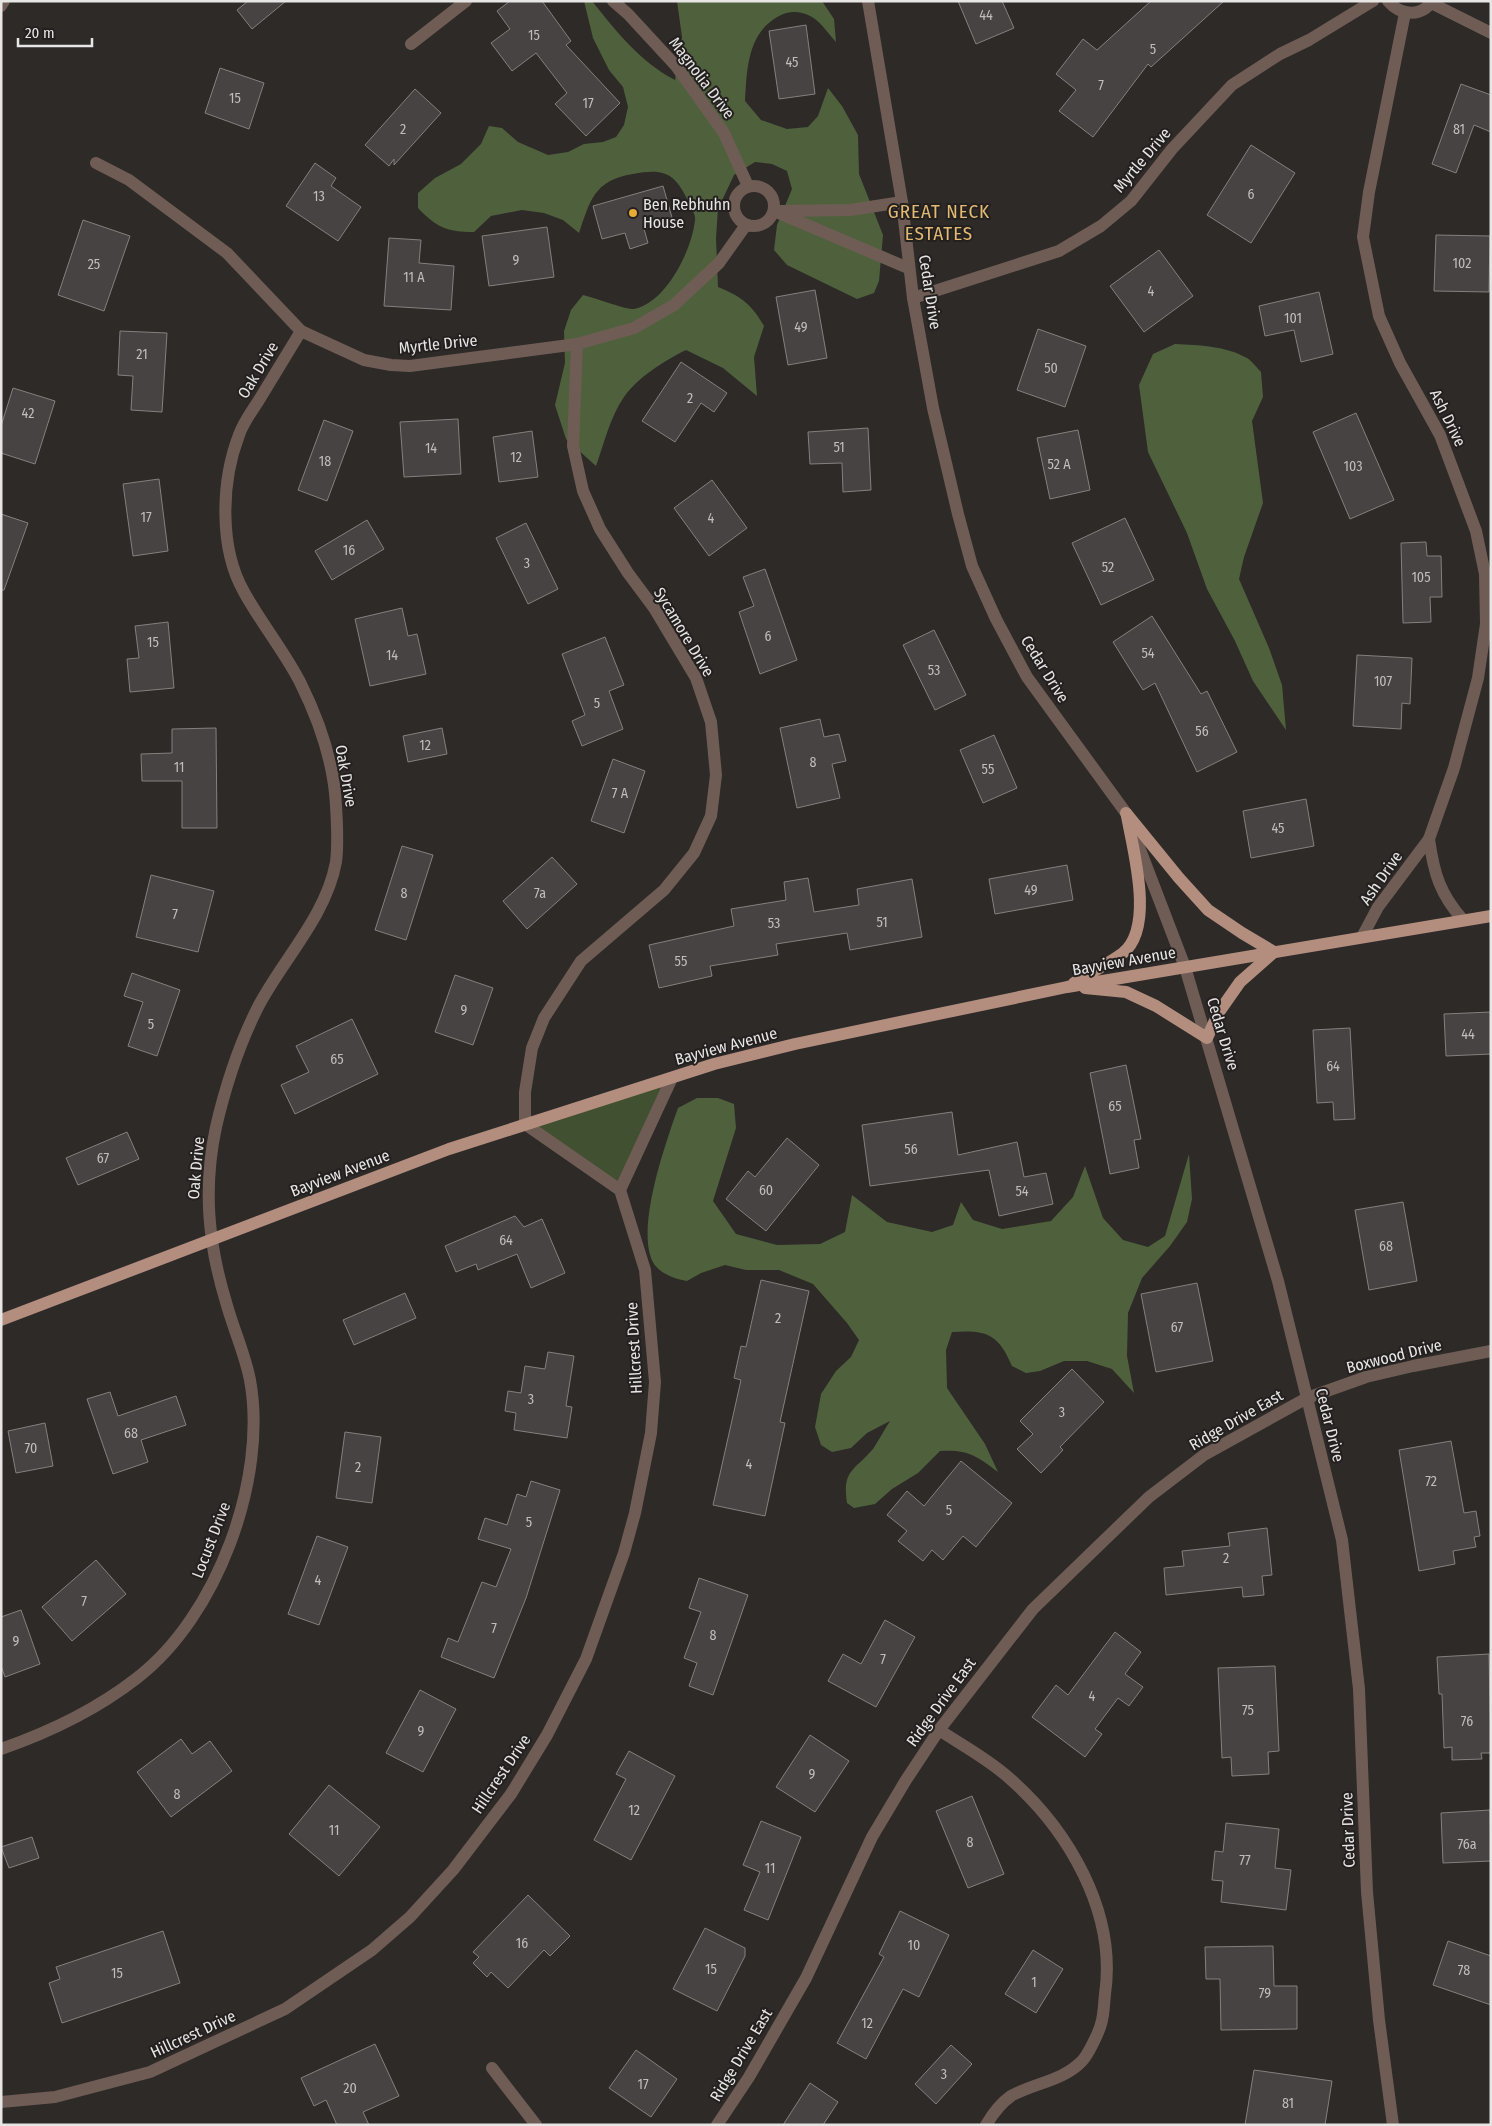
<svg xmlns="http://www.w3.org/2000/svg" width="1492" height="2126" font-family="'Fira Sans Condensed',sans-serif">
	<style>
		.green { fill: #415030 }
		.forest { fill: #4f613c }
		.building { fill: #464342; stroke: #84807e }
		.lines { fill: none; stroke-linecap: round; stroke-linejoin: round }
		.minor { stroke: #6f5d55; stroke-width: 12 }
		.major { stroke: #b38e7f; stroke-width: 12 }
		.poi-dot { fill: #e6ac36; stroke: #23201f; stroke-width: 2 }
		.labels { text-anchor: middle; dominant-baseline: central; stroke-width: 4; stroke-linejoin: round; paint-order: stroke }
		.number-label { font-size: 14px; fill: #c0bdbc }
		.street-label { font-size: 16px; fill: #e8e6e5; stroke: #23201f }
		.poi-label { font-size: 16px; fill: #e8e6e5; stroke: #23201f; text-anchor: start }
		.quarter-label { font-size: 19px; letter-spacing: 1px; fill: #e2ba74; stroke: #23201f }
	</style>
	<rect width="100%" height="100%" fill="#2d2a28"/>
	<path class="green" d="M664 1085 618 1184 537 1126Z"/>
	<g class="forest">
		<path d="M584 1H592C616 31 640 62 675 80L682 37 677 1H822L834 19 836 42C829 35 821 22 812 17 801 11 790 10 779 16 747 33 747 70 745 101L761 120 787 129 808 127 818 116 828 88 842 106 858 135 859 174 883 235 879 281 874 293 857 299 787 265 774 250 777 225 792 189 787 171 772 164 755 162 734 175 718 209 716 238 718 287C741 296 752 305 764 326L754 357 757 396 723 368 686 350C664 361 638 377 624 397 610 417 604 444 596 466L566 439 555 405 565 363 564 331 571 310 583 295C592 297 627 310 634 309 666 303 692 250 695 220 696 215 691 208 689 203 675 173 665 168 633 174 594 180 590 201 579 233L563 220 544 213 522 210 491 216 474 232C447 232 436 227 418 208V193L435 178 461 164 481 144 489 126 502 128 518 142 548 155 568 152 584 144 603 142 616 137 624 125 628 107 623 87 609 70 593 38Z"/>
		<path d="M1175 344C1199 345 1226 346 1247 358 1252 361 1257 368 1261 372L1263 397 1252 421 1263 503 1244 557 1239 579 1269 648 1282 685 1286 730 1253 681 1235 641 1207 589 1187 533 1148 452 1139 385 1153 354Z"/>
		<path d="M697 1098H718L734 1104 736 1128 713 1201 736 1234 777 1245 820 1244 845 1232 852 1195 887 1222 932 1232 953 1225 961 1202 973 1220 1002 1229 1051 1221 1073 1197 1085 1166 1103 1218 1123 1240 1148 1247 1165 1236 1189 1154 1192 1199 1187 1222 1170 1246 1142 1278 1128 1313 1127 1356 1134 1393 1112 1369 1087 1361H1064L1040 1371 1026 1373 1012 1366C998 1333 986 1330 952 1332L946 1350 947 1388 985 1444 998 1472C977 1456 967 1449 940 1451L918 1473 892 1489 875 1504 854 1508 847 1503C842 1470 854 1471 873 1449 879 1440 884 1430 890 1421L867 1433 851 1448 832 1452 821 1445 815 1427 821 1394 836 1371 851 1357 859 1340 847 1323 813 1284 779 1270H746L725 1265 701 1273 687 1281C675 1279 661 1274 654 1264 634 1231 666 1142 678 1108Z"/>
	</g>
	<g class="building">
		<path d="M248 1H286L252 29 237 10Z"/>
		<path d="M510 1H542L571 41 566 45 620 103 586 136 555 104 567 93 536 53 512 71 491 43 510 29 497 11Z"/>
		<path d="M958 1H1002L1014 28 976 44Z"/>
		<path d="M1151 1H1224L1151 67 1148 64 1093 137 1059 111 1076 90 1056 74 1083 39 1097 50Z"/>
		<path d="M806 25 815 94 779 99 769 31Z"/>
		<path d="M220 68 264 83 249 129 205 113Z"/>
		<path d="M1461 84 1491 95V132L1474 125 1456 173 1432 164Z"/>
		<path d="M415 89 441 113 394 165V159L389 166 365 145Z"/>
		<path d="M1251 145 1295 173 1251 243 1207 215Z"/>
		<path d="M315 163 336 178 331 186 361 207 338 241 286 206Z"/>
		<path d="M663 186 673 221 644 229 648 243 630 249 625 233 602 239 593 206Z"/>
		<path d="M83 220 130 236 104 311 58 295Z"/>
		<path d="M547 227 554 277 489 286 482 236Z"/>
		<path d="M1436 235 1490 236 1489 292 1434 291Z"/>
		<path d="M389 238 421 240 419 263 454 266 451 310 384 306Z"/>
		<path d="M1159 250 1193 296 1144 332 1110 286Z"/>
		<path d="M815 290 827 358 788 365 776 297Z"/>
		<path d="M1319 292 1333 354 1301 362 1294 330 1265 336 1259 306Z"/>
		<path d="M1038 329 1086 346 1065 407 1017 390Z"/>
		<path d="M120 331 167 333 162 412 131 410 133 376 118 375Z"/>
		<path d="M681 362 727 393 714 412 701 403 675 442 642 421Z"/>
		<path d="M13 388 55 401 35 464 1 453V426Z"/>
		<path d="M1356 413 1394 500 1350 519 1313 432Z"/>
		<path d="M458 419 461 474 404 477 400 422Z"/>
		<path d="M324 420 353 431 327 501 298 490Z"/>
		<path d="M868 428 871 490 843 492 842 463 810 464 808 432Z"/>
		<path d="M1078 430 1090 490 1050 499 1037 438Z"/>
		<path d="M532 431 538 477 499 482 493 437Z"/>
		<path d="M159 479 168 551 133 556 123 484Z"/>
		<path d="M712 480 747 528 709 556 674 508Z"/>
		<path d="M1 514 28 523 4 590H1Z"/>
		<path d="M1125 518 1154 580 1101 605 1072 543Z"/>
		<path d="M367 520 384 549 332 580 315 551Z"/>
		<path d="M526 523 558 589 528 604 496 538Z"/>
		<path d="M1426 542 1427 556H1441L1442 597H1430L1431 622 1403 623 1401 543Z"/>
		<path d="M765 569 797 660 760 674 739 612 754 606 743 577Z"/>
		<path d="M402 608 408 636 417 634 426 674 370 686 355 619Z"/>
		<path d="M1152 616 1201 694 1207 691 1237 752 1197 772 1155 683 1143 690 1113 642Z"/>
		<path d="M168 622 174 688 130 692 127 659 139 658 135 626Z"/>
		<path d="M934 630 966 695 935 710 903 645Z"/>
		<path d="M605 637 624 685 609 691 623 729 582 746 572 721 585 715 562 654Z"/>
		<path d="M1357 655 1412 658 1410 704 1402 703 1401 729 1353 726Z"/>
		<path d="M820 719 824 737 839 734 846 761 832 764 840 798 797 808 780 728Z"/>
		<path d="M216 728 217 828H182V781H142L141 754 172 753V729Z"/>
		<path d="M442 728 447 754 408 762 403 736Z"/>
		<path d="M994 735 1017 788 983 803 960 750Z"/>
		<path d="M613 759 645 771 624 833 591 821Z"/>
		<path d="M1306 799 1314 846 1251 858 1243 811Z"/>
		<path d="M402 846 433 855 406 940 375 930Z"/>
		<path d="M552 857 577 884 527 929 503 901Z"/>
		<path d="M1067 865 1073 900 995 914 989 879Z"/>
		<path d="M151 875 214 891 198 952 136 937Z"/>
		<path d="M808 878 814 912 859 905 857 889 912 879 922 937 850 950 847 933 776 944 778 955 710 966 712 976 659 988 649 945 734 926 731 909 786 900 784 882Z"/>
		<path d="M132 973 180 990 157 1056 128 1046 143 1002 124 996Z"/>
		<path d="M455 975 493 988 473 1045 435 1032Z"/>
		<path d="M1491 1012V1054L1446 1056 1444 1014Z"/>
		<path d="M352 1019 378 1074 295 1114 281 1085 309 1072 296 1046Z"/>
		<path d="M1350 1028 1355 1119 1334 1120 1333 1102 1317 1103 1313 1030Z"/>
		<path d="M1126 1065 1141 1139 1134 1140 1139 1168 1110 1174 1090 1073Z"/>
		<path d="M952 1112 958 1155 1017 1142 1024 1177 1046 1173 1053 1204 999 1216 989 1170 870 1186 862 1125Z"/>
		<path d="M127 1132 139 1159 78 1185 66 1158Z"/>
		<path d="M787 1138 819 1165 766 1231 726 1199 748 1171 755 1177Z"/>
		<path d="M1403 1202 1417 1281 1369 1290 1355 1210Z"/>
		<path d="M515 1216 524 1227 542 1219 565 1273 531 1288 517 1254 478 1270 476 1264 456 1272 445 1246Z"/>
		<path d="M761 1280 809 1291 780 1422 785 1423 765 1516 713 1505 741 1380 734 1378 741 1346 746 1347Z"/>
		<path d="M1197 1283 1213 1361 1156 1372 1141 1294Z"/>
		<path d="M405 1293 416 1318 354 1345 343 1320Z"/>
		<path d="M548 1352 574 1356 566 1406 572 1407 567 1438 514 1430 516 1413 505 1411 508 1391 521 1393 525 1366 545 1369Z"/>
		<path d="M1072 1369 1104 1402 1060 1447 1063 1450 1041 1473 1017 1449 1033 1434 1020 1421Z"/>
		<path d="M110 1392 118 1416 176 1396 186 1425 141 1440 148 1462 113 1474 87 1399Z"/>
		<path d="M45 1423 53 1466 16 1473 8 1431Z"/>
		<path d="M345 1432 381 1437 372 1503 336 1498Z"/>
		<path d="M1451 1441 1464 1513 1476 1511 1480 1536 1474 1537 1476 1547 1453 1551 1455 1564 1419 1571 1399 1450Z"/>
		<path d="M961 1461 1012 1503 976 1547 963 1536 943 1560 932 1550 923 1561 898 1541 907 1531 887 1515 907 1491 924 1506Z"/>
		<path d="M531 1481 560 1490 526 1598 494 1678 441 1657 448 1638 458 1642 482 1582 496 1587 511 1549 478 1539 485 1518 507 1525 517 1494 526 1497Z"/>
		<path d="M1267 1528 1272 1575 1262 1576 1264 1595 1243 1597 1242 1587 1166 1595 1164 1568 1184 1566 1182 1551 1230 1546 1228 1533Z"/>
		<path d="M317 1536 348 1547 319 1625 288 1614Z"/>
		<path d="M96 1560 126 1594 72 1641 42 1607Z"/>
		<path d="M699 1578 748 1595 713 1695 689 1686 697 1663 684 1658 701 1612 689 1608Z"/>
		<path d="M21 1610 40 1664 5 1677 1 1666V1617Z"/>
		<path d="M885 1620 915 1637 876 1707 828 1681 843 1654 861 1664Z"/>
		<path d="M1115 1632 1141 1652 1125 1674 1143 1687 1129 1706 1118 1698 1095 1729 1102 1734 1085 1757 1032 1717 1056 1685 1068 1695Z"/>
		<path d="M1489 1654 1491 1753H1481L1482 1759 1452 1760V1747L1444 1748 1442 1694H1439L1437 1657Z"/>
		<path d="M1275 1666 1279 1751 1268 1752 1269 1774 1232 1776 1231 1757 1222 1758 1218 1668Z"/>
		<path d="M420 1690 456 1709 423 1772 386 1753Z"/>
		<path d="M810 1735 849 1761 815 1812 776 1787Z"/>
		<path d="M181 1739 192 1754 210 1741 232 1771 171 1817 137 1772Z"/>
		<path d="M629 1751 675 1776 631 1860 594 1840 626 1779 616 1774Z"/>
		<path d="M329 1785 380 1827 339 1876 289 1834Z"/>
		<path d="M972 1796 1004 1874 968 1888 936 1811Z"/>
		<path d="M1490 1810 1491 1861 1443 1863 1441 1813Z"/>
		<path d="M761 1821 801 1837 768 1920 744 1910 760 1872 743 1865Z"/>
		<path d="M1226 1823 1279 1829 1275 1868 1291 1870 1286 1910 1221 1902 1223 1881 1212 1880 1215 1851 1223 1852Z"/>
		<path d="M32 1837 39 1858 9 1868 1 1847Z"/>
		<path d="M528 1895 570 1936 550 1956 544 1950 508 1988 491 1972 487 1977 473 1963 479 1957 473 1952Z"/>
		<path d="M900 1911 949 1935 919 1997 903 1989 866 2059 837 2043 884 1957 879 1954Z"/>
		<path d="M705 1928 745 1948V1956L717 2011 673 1989Z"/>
		<path d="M163 1931 180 1983 62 2023 49 1983 60 1979 56 1967Z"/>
		<path d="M1448 1941 1491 1956V2005L1433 1985Z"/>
		<path d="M1273 1946 1274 1986H1297V2029L1221 2030 1220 1979H1206L1205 1947Z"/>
		<path d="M1033 1950 1063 1969 1036 2013 1005 1994Z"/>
		<path d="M375 2044 399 2096 363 2112 369 2125H337L326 2100 314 2106 301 2078Z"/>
		<path d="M951 2045 972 2064 936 2104 915 2084Z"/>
		<path d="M636 2050 677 2079 651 2117 609 2088Z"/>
		<path d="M1254 2070 1332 2081 1325 2125H1245Z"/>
		<path d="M810 2083 838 2102 823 2125H783Z"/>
	</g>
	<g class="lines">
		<g class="minor">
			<path d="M613 1 628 14 676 66 724 133 748 186"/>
			<path d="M868 1 902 202 913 298 933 408 958 514 972 566 996 619 1027 677 1126 813 1185 967 1278 1281 1307 1398 1342 1540 1359 1689 1367 1892 1379 2020 1393 2125"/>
			<path d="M1388 1C1400 15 1421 18 1432 1"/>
			<path d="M1431 3 1491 33"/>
			<path d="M1 6 4 1"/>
			<path d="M411 44 466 1"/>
			<path d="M96 163 129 180 227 253 301 331 364 360 391 365 410 366 577 344 634 328 674 305 719 263 746 225"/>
			<circle cx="754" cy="206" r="20"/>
			<path d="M774 211 908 268"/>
			<path d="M780 211 850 210 902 202"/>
			<path d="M913 298 1059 251 1101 226 1131 201 1172 149 1232 85 1280 54 1309 40 1373 1"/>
			<path d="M1429 839C1434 874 1440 894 1463 920"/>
			<path d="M1362 937 1378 907 1429 839 1454 768 1478 678 1486 624 1485 574 1476 531 1440 435 1400 363 1379 316 1363 237 1369 192 1405 13"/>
			<path d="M620 1190 672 1078"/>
			<path d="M939 1730C962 1745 988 1759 1008 1777 1068 1829 1117 1912 1105 1994 1104 2003 1104 2015 1101 2024 1099 2032 1088 2055 1082 2061 1063 2081 1034 2083 1011 2096 1001 2103 992 2115 986 2125"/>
			<path d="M1 1749C50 1732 96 1710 137 1678 217 1617 268 1478 250 1380 245 1354 233 1328 226 1302 208 1243 203 1188 216 1127 226 1084 239 1044 259 1005 284 958 326 916 336 862 338 847 337 822 336 806 334 764 319 720 300 682 284 651 261 623 244 592 219 548 221 482 239 435 243 423 252 411 259 400 273 377 287 354 301 331"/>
			<path d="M492 2068 536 2125"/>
			<path d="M1 2102 55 2097 150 2072 285 2009 372 1950 410 1917 453 1870 511 1794 547 1735 586 1659 624 1553 635 1513 651 1433 655 1382 645 1270 620 1190 525 1124V1092L532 1048 544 1018 581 961 664 890 694 853 711 816 716 775 711 722 696 678 654 608 628 573 600 529 583 491 573 446 577 344"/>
			<path d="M717 2125 749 2077 806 1978 872 1837 906 1780 939 1730 1033 1609 1149 1497 1204 1455 1307 1398 1366 1377 1413 1366 1491 1351"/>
		</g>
		<g class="major">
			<path d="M1074 983C1090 973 1108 964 1123 953 1155 927 1133 850 1127 816"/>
			<path d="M1085 988 1126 992 1156 1006 1207 1038 1219 1012 1240 982 1274 952 1242 933 1208 910 1179 878 1126 813"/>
			<path d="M1 1320 449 1149 714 1064 795 1044 1067 987 1491 916"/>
		</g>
	</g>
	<circle class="poi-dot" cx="633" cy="213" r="5"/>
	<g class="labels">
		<g class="number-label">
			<text x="986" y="15">44</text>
			<text x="534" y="35">15</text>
			<text x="1153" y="49">5</text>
			<text x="792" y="62">45</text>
			<text x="1101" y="85">7</text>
			<text x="235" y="98">15</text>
			<text x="588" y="103">17</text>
			<text x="403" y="129">2</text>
			<text x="1459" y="129">81</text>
			<text x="1251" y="194">6</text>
			<text x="319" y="196">13</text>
			<text x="516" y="260">9</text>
			<text x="1462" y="263">102</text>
			<text x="94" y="264">25</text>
			<text x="414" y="277">11 A</text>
			<text x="1151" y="291">4</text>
			<text x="1293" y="318">101</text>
			<text x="801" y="327">49</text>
			<text x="142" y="354">21</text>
			<text x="1051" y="368">50</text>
			<text x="690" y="398">2</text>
			<text x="28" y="413">42</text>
			<text x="839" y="447">51</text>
			<text x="431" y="448">14</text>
			<text x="516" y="457">12</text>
			<text x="325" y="461">18</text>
			<text x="1059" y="464">52 A</text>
			<text x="1353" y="466">103</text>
			<text x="146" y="517">17</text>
			<text x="711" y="518">4</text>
			<text x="349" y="550">16</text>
			<text x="527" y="563">3</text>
			<text x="1108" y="567">52</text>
			<text x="1421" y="577">105</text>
			<text x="768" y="636">6</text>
			<text x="153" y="642">15</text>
			<text x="1148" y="653">54</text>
			<text x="392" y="655">14</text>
			<text x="934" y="670">53</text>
			<text x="1383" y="681">107</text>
			<text x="597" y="703">5</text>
			<text x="1202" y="731">56</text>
			<text x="425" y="745">12</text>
			<text x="813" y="762">8</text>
			<text x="179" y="767">11</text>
			<text x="988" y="769">55</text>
			<text x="620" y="793">7 A</text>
			<text x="1278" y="828">45</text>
			<text x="1031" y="890">49</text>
			<text x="404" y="893">8</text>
			<text x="540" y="893">7a</text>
			<text x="175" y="914">7</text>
			<text x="882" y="922">51</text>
			<text x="774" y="923">53</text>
			<text x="681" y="961">55</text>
			<text x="464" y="1010">9</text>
			<text x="151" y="1024">5</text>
			<text x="1468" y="1034">44</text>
			<text x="337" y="1059">65</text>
			<text x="1333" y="1066">64</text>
			<text x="1115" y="1106">65</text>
			<text x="911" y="1149">56</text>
			<text x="103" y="1158">67</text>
			<text x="766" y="1190">60</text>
			<text x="1022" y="1191">54</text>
			<text x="506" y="1240">64</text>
			<text x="1386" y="1246">68</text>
			<text x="778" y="1318">2</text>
			<text x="1177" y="1327">67</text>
			<text x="531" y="1399">3</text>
			<text x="1062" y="1412">3</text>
			<text x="131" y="1433">68</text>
			<text x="31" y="1448">70</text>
			<text x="749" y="1464">4</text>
			<text x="358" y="1467">2</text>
			<text x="1431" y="1481">72</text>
			<text x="949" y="1510">5</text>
			<text x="529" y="1522">5</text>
			<text x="1226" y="1558">2</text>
			<text x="318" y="1580">4</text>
			<text x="84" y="1601">7</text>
			<text x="494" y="1628">7</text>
			<text x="713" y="1635">8</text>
			<text x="16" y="1641">9</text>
			<text x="883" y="1659">7</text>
			<text x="1092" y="1696">4</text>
			<text x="1248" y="1710">75</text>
			<text x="1467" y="1721">76</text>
			<text x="421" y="1731">9</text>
			<text x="812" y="1774">9</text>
			<text x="177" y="1794">8</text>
			<text x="634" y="1810">12</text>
			<text x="334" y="1830">11</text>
			<text x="970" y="1842">8</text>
			<text x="1467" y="1844">76a</text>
			<text x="1245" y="1860">77</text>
			<text x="770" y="1868">11</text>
			<text x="522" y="1943">16</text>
			<text x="914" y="1945">10</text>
			<text x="711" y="1969">15</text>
			<text x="1464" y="1970">78</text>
			<text x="117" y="1973">15</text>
			<text x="1034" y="1982">1</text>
			<text x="1265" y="1993">79</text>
			<text x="867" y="2023">12</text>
			<text x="944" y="2074">3</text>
			<text x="643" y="2084">17</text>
			<text x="350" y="2088">20</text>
			<text x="1288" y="2103">81</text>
		</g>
		<g class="street-label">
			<text transform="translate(702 78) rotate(53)">Magnolia Drive</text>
			<text transform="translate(1142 160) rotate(-50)">Myrtle Drive</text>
			<text transform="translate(930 292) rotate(81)">Cedar Drive</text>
			<text transform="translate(438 344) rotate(-6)">Myrtle Drive</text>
			<text transform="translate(258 370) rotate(-59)">Oak Drive</text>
			<text transform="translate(1448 418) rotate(64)">Ash Drive</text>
			<text transform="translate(684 632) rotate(59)">Sycamore Drive</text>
			<text transform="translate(1045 669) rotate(58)">Cedar Drive</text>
			<text transform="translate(346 776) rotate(80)">Oak Drive</text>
			<text transform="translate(1381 878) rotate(-55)">Ash Drive</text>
			<text transform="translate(1124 961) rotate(-10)">Bayview Avenue</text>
			<text transform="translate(1223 1034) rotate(73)">Cedar Drive</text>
			<text transform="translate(726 1046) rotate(-15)">Bayview Avenue</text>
			<text transform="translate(196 1168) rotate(-85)">Oak Drive</text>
			<text transform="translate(340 1173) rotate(-21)">Bayview Avenue</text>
			<text transform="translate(634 1348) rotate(-93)">Hillcrest Drive</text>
			<text transform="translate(1394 1356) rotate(-14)">Boxwood Drive</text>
			<text transform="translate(1236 1420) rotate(-30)">Ridge Drive East</text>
			<text transform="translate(1330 1425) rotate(76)">Cedar Drive</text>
			<text transform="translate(211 1540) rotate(-69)">Locust Drive</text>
			<text transform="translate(941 1702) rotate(-54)">Ridge Drive East</text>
			<text transform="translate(501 1774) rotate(-56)">Hillcrest Drive</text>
			<text transform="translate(1348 1830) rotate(-92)">Cedar Drive</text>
			<text transform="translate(193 2034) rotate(-25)">Hillcrest Drive</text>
			<text transform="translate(741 2055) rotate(-59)">Ridge Drive East</text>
		</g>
		<g class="poi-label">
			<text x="643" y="204">Ben Rebhuhn<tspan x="643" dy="18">House</tspan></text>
		</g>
		<g class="quarter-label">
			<text x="939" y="211">GREAT NECK<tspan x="939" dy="22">ESTATES</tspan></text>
		</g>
	</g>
	<rect width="1492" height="2126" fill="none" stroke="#e8e6e5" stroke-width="5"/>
	<path d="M18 38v8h74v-8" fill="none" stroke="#e8e6e5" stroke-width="2.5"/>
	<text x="25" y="38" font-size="15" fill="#e8e6e5" stroke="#23201f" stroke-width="4" paint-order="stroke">20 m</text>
</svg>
